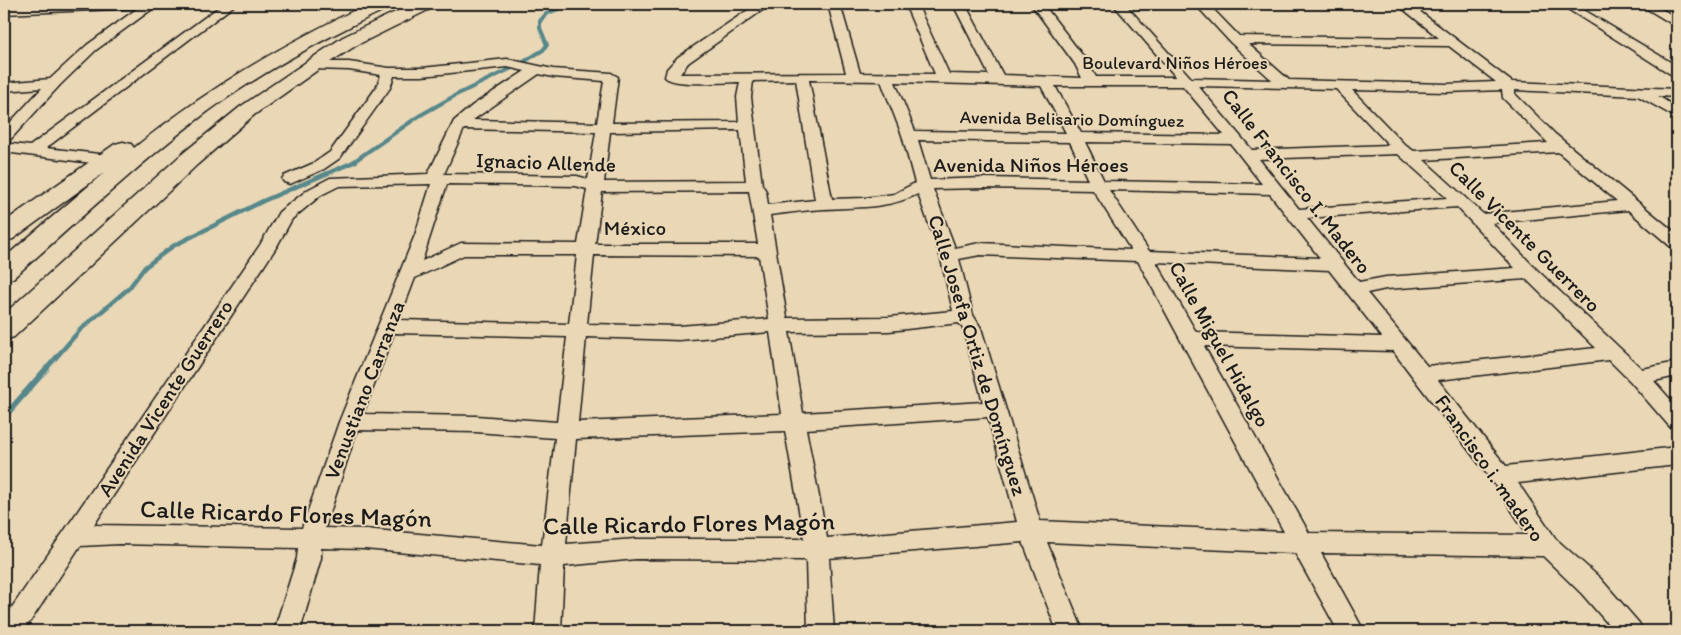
<svg xmlns="http://www.w3.org/2000/svg" width="1681" height="635" font-family="Itim,sans-serif">
	<style>
		.lines { fill: none; stroke-linecap: round; stroke-linejoin: round }
		.stream-far2 { stroke: #56878a; stroke-width: 4 }
		.stream-far1 { stroke: #56878a; stroke-width: 4.5 }
		.stream { stroke: #56878a; stroke-width: 6 }
		.street-casing { stroke: #1c1c1c; stroke-width: 3 }
		.primary-casing { stroke: #1c1c1c; stroke-width: 3 }
		.street { fill: #ead7b5; fill-rule: evenodd }
		.primary { fill: #ead7b5; fill-rule: evenodd }
		.labels { text-anchor: middle; dominant-baseline: central; stroke-width: 4; stroke-linejoin: round; paint-order: stroke }
		.far-street-label { font-size: 18px; fill: #1c1c1c; stroke: #ead7b5 }
		.street-label { font-size: 21px; fill: #1c1c1c; stroke: #ead7b5 }
		.near-street-label { font-size: 25px; fill: #1c1c1c; stroke: #ead7b5 }
	</style>
	<rect width="100%" height="100%" fill="#ead7b5"/>
	<filter id="ink" filterUnits="userSpaceOnUse"><feTurbulence type="fractalNoise" baseFrequency=".02" numOctaves="2"/><feDisplacementMap in="SourceGraphic" scale="10" xChannelSelector="R" yChannelSelector="G"/><feConvolveMatrix kernelMatrix="1 2 1 2 8 2 1 2 1" color-interpolation-filters="sRGB"/></filter>
	<g filter="url(#ink)">
		<g class="lines">
			<path class="stream-far2" d="M353 162 419 116 456 95 522 63 543 50 547 45 540 28V21L546 14 570 4"/>
			<path class="stream-far1" d="M46 369 80 330 129 288 145 267 173 246 263 201 356 161"/>
			<path class="stream" d="M4 417 47 368"/>
			<g class="street-casing">
				<g id="street">
					<path d="M64 4H159L96 50 60 85 9 141 4 142V129L42 88 4 91V83L50 79 87 45 138 8 4 14V6Z"/>
					<path d="M223 4H236L46 148 108 155 113 157 116 160 113 163 108 165 4 152V143L30 146Z"/>
					<path d="M757 4H771L688 63 680 74 846 73 828 4H840L860 73 935 74 905 4H917L949 74 989 75 953 4H965L1003 75 1082 78 1075 64 1031 4H1043L1086 60 1096 77H1176L1113 4H1125L1191 78 1272 80 1231 43 1195 4H1208L1239 36 1439 38 1397 4H1410L1512 82 1677 89V97L1658 96 1677 108V118L1638 96 1515 90V94L1555 134 1677 234V248L1671 247 1628 210 1492 223 1536 269 1642 369 1677 362V376L1654 381 1677 407V429L1670 427 1631 382 1609 360 1438 380 1506 466 1677 447V465L1518 483 1556 539 1600 578 1639 623 1643 631H1614L1582 594 1543 556 1321 553 1364 631H1338L1295 553 1047 542 1083 631H1057L1023 542 829 558 834 631H808L806 560 636 559 564 566 561 631H535L540 565 364 549 321 548V558L300 631H274L297 558 298 548 119 544 80 546 24 631H4V619L260 245 279 212 309 189 330 178 428 174 454 121 473 105 525 71 507 67 422 76H394L390 88 340 158 324 169 290 184 284 182 282 179 284 176 314 163 330 152 376 88 381 75 349 70 312 69 305 65 307 62H349L389 68H422L507 59 553 69 611 73 618 77 612 123 739 122 737 97 740 82C725 82 674 87 665 77L667 69 678 57ZM1248 44 1449 46 1496 82 1447 84 1289 80ZM539 74 553 77 604 81 597 123 473 120ZM796 80 815 200 768 205 766 191 762 185 751 97 753 81ZM809 80 881 81 902 135 915 183 894 194 865 198 832 199ZM895 82 1041 86 1066 133 915 131ZM1055 86H1183L1224 135 1081 133ZM1198 86 1336 89 1389 145 1252 150ZM1352 90 1447 92 1502 90 1503 98 1548 143 1414 151 1406 146ZM464 129 596 132 588 179 577 176 444 174ZM740 130 746 181 604 182 610 132ZM918 140 1070 142 1088 180 985 178 930 180ZM1085 142 1231 144 1262 184 1104 181ZM1558 152 1617 201 1483 214 1424 160ZM1398 154 1447 198 1299 209 1259 159ZM431 184 415 235 339 422 302 528 94 525 277 246 292 219 321 195 339 186ZM447 184 575 186 587 189 578 244 461 243 422 261ZM985 188 1093 190 1131 250 980 243 955 248 933 189ZM1109 190 1270 194 1320 258 1149 251ZM749 191 758 244H595L602 192ZM918 194 940 255 953 311 889 317 787 318 770 215C788 213 806 210 824 209 857 207 888 209 918 194ZM1457 207 1515 268 1386 277 1359 282 1307 218ZM464 255H577L569 324 399 320 415 278ZM594 255 759 256 769 319 679 326 587 324ZM980 255 1138 261 1284 532 1040 521 981 328 973 315 959 259ZM1156 262 1329 270 1382 337 1196 332ZM1526 279 1596 348 1427 366 1367 293 1386 289ZM959 323 963 329 983 402 803 413 789 332 889 331ZM770 332 782 414 578 422 586 337 679 340ZM394 333 567 337 557 422 476 416 363 414ZM1204 346 1393 351 1493 482 1528 535 1309 533ZM988 417 1017 522 827 538 806 429ZM357 430 476 432 555 438 542 545 364 529 325 528ZM785 431 804 539H636L566 544 576 439Z"/>
					<path d="M1560 4H1574L1677 66V76L1672 75Z"/>
					<path d="M1639 4H1653L1677 18V27Z"/>
				</g>
			</g>
			<g class="primary-casing">
				<g id="primary">
					<path d="M368 4H391L388 8C325 38 263 71 207 112 139 163 77 222 13 278L4 281V258L105 172 13 239 4 241V222L115 144 123 142 131 144 134 148C206 90 284 43 368 4Z"/>
					<path d="M412 4H435L432 8 357 45 319 69 254 115 198 164 14 337 4 340V314L182 154 240 107 343 37Z"/>
				</g>
			</g>
			<use href="#street" class="street"/>
			<use href="#primary" class="primary"/>
		</g>
	</g>
	<g class="labels">
		<g class="far-street-label">
			<text x="1175" y="63">Boulevard Niños Héroes</text>
			<text transform="translate(1072 119) rotate(1)">Avenida Belisario Domínguez</text>
		</g>
		<g class="street-label">
			<text transform="translate(546 162) rotate(2)">Ignacio Allende</text>
			<text x="1031" y="164">Avenida Niños Héroes</text>
			<text transform="translate(1297 181) rotate(52)">Calle Francisco I. Madero</text>
			<text x="635" y="227">México</text>
			<text transform="translate(1525 236) rotate(45)">Calle Vicente Guerrero</text>
			<text transform="translate(1220 344) rotate(61)">Calle Miguel Hidalgo</text>
			<text transform="translate(978 355) rotate(73)">Calle Josefa Ortiz de Domínguez</text>
			<text transform="translate(364 390) rotate(-69)">Venustiano Carranza</text>
			<text transform="translate(165 398) rotate(-57)">Avenida Vicente Guerrero</text>
			<text transform="translate(1490 468) rotate(55)">Francisco i. madero</text>
		</g>
		<g class="near-street-label">
			<text transform="translate(286 513) rotate(2)">Calle Ricardo Flores Magón</text>
			<text transform="translate(689 523) rotate(-1)">Calle Ricardo Flores Magón</text>
		</g>
	</g>
	<rect width="1681" height="635" fill="none" stroke="#ead7b5" stroke-width="20"/>
	<rect x="10" y="10" width="1661" height="615" fill="none" stroke="#1c1c1c" stroke-width="2" filter="url(#ink)"/>
</svg>
